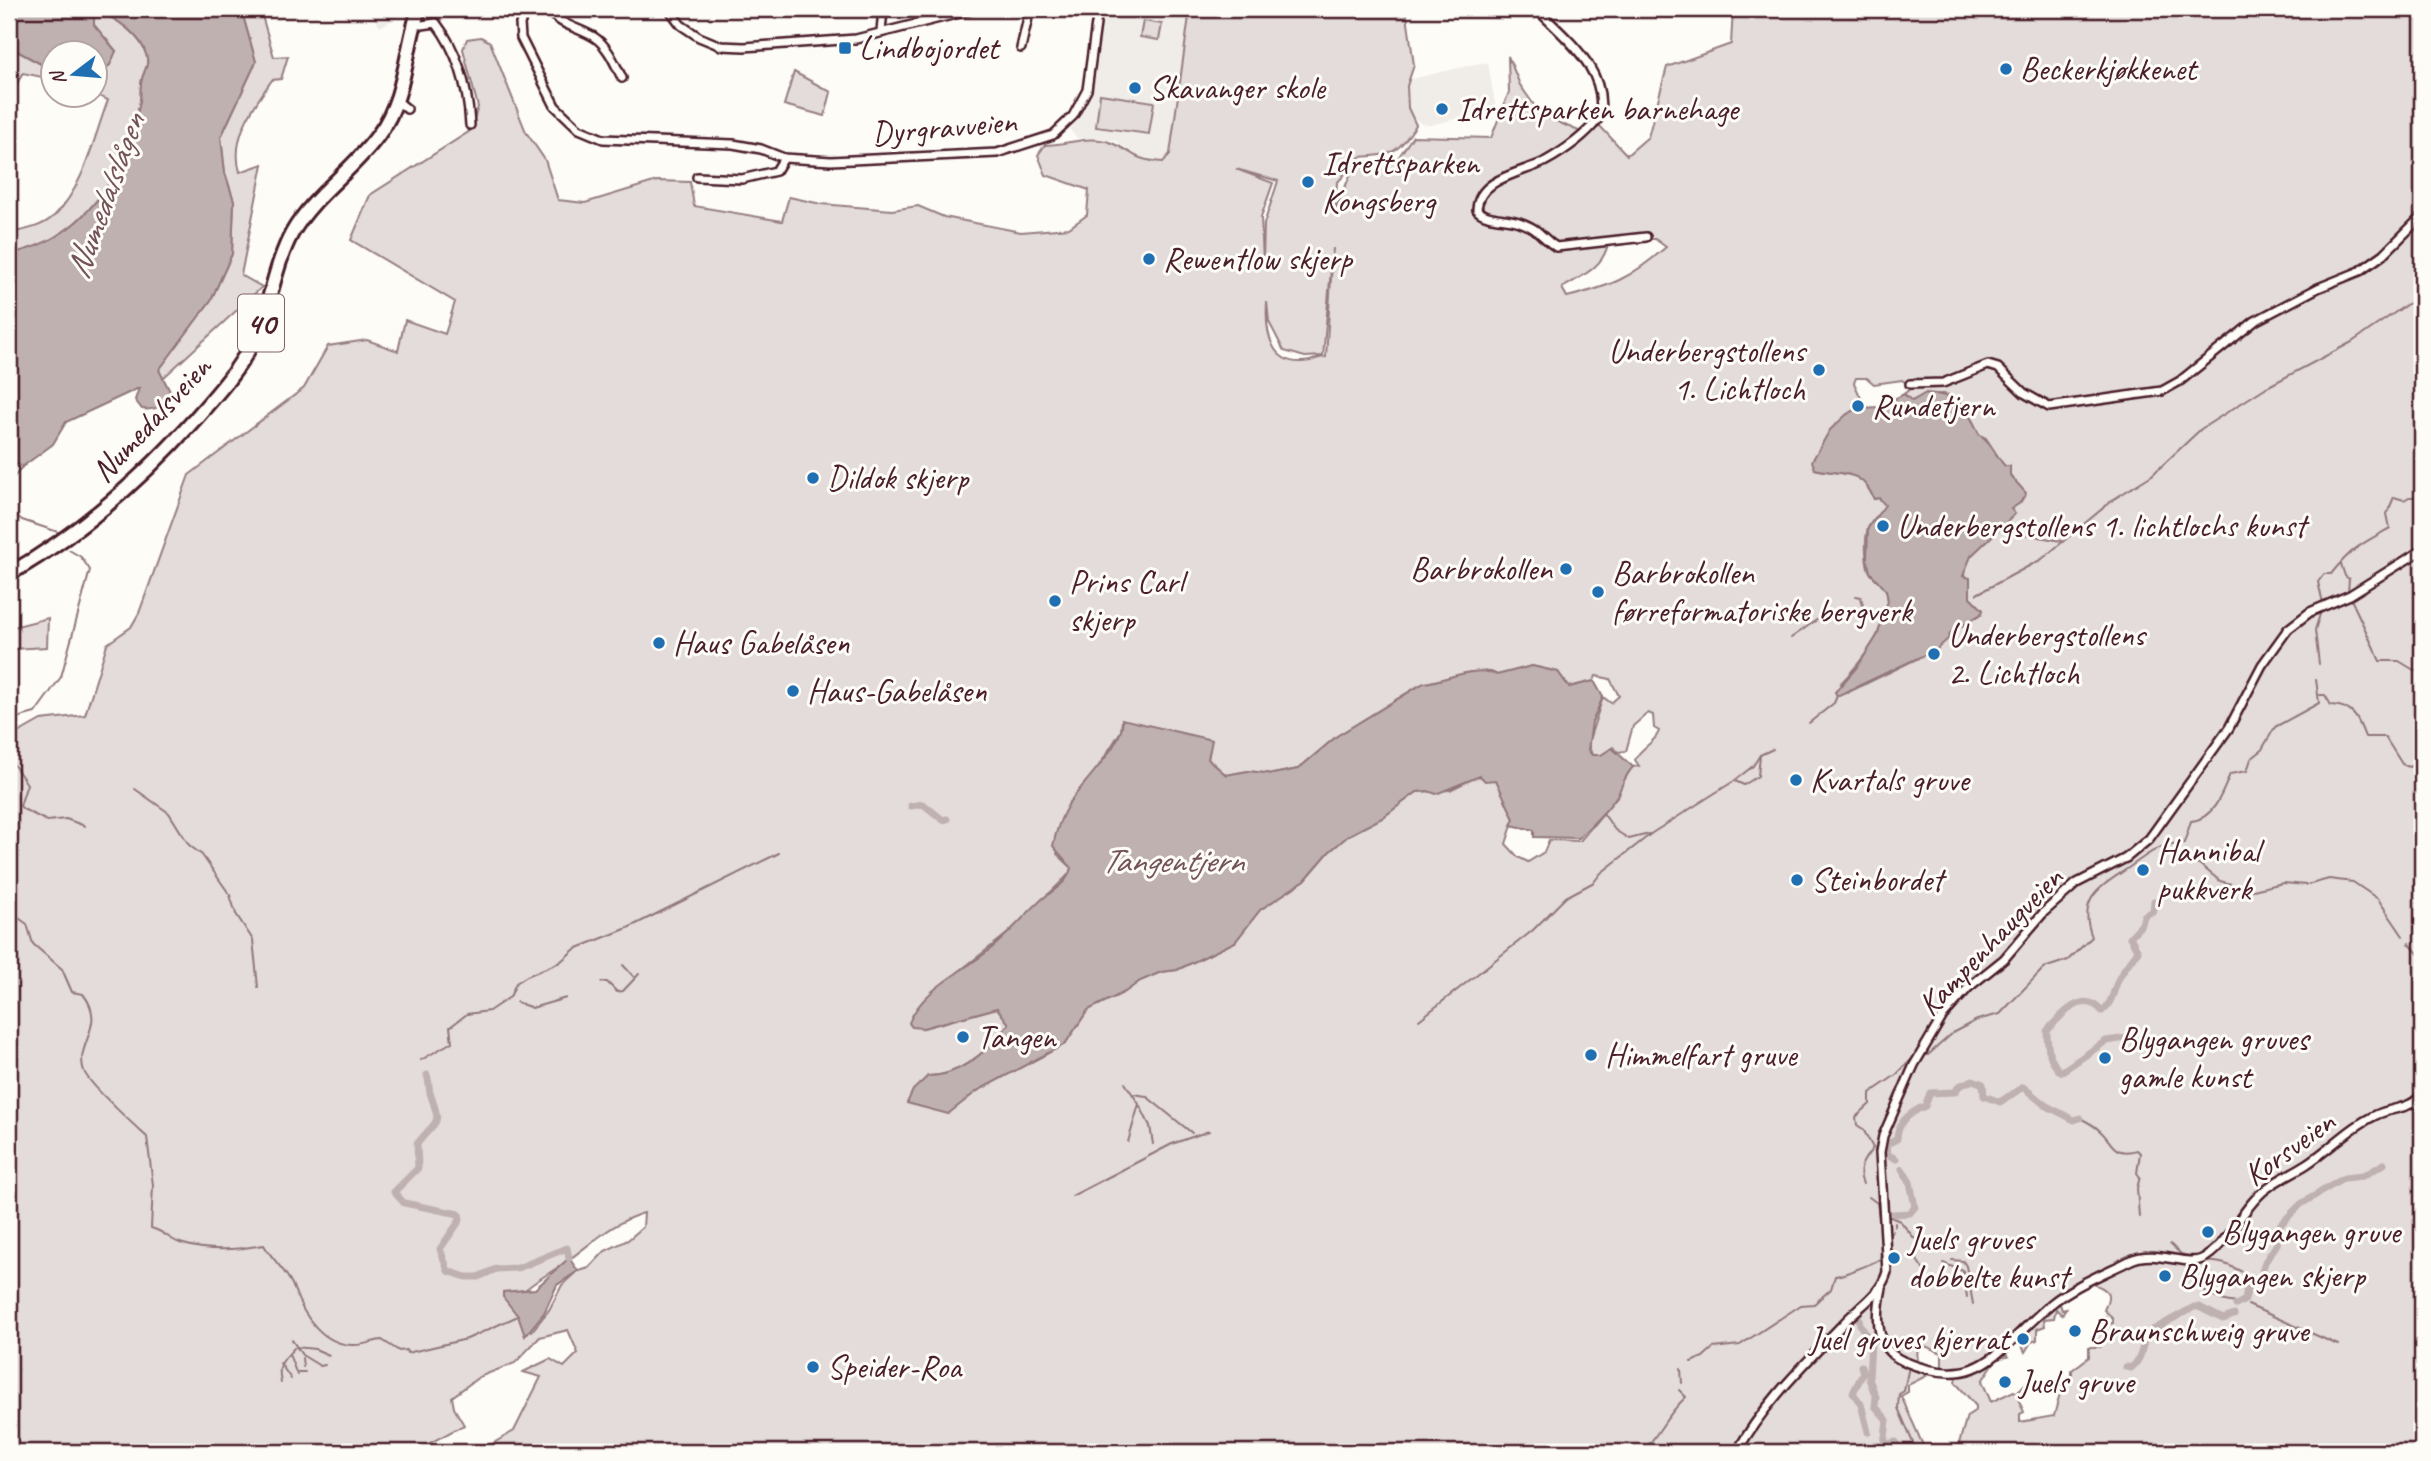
<svg xmlns="http://www.w3.org/2000/svg" width="2431" height="1461" font-family="Caveat,sans-serif">
	<style>
		.built { fill: #f0ece8 }
		.green { fill: #e3dcda; stroke: #967e82; stroke-width: 2; fill-rule: evenodd }
		.water { fill: #c0b1b1; stroke: #91777b; stroke-width: 2 }
		.lines { fill: none; stroke-linecap: round; stroke-linejoin: round }
		.stream { stroke: #91777b; stroke-width: 2 }
		.canal { stroke: #c0b1b1; stroke-width: 7 }
		.street-casing { stroke: #4a1f2b; stroke-width: 12 }
		.primary-casing { stroke: #4a1f2b; stroke-width: 18 }
		.street { stroke: #fdfcf7; stroke-width: 7 }
		.primary { stroke: #fdfcf7; stroke-width: 12 }
		.poi-dot { fill: #1f6fb2; stroke: #fdfcf7; stroke-width: 2.5 }
		.labels { text-anchor: middle; dominant-baseline: central; stroke-width: 6; stroke-linejoin: round; paint-order: stroke }
		.shield { fill: #fdfcf7; stroke: #806168; stroke-width: 2 }
		.shield-label { font-size: 32px; font-weight: bold; fill: #4a1f2b }
		.poi-label { font-size: 33px; fill: #4a1f2b; stroke: #fdfcf7; text-anchor: start }
		.street-label { font-size: 33px; fill: #4a1f2b; stroke: #fdfcf7 }
		.water-label { font-size: 35px; font-style: italic; fill: #73525a; stroke: #fdfcf7 }
	</style>
	<rect width="100%" height="100%" fill="#fdfcf7"/>
	<filter id="ink" filterUnits="userSpaceOnUse"><feTurbulence type="fractalNoise" baseFrequency=".0143" numOctaves="2"/><feDisplacementMap in="SourceGraphic" scale="14" xChannelSelector="R" yChannelSelector="G"/><feConvolveMatrix kernelMatrix="1 2 1 2 8 2 1 2 1" color-interpolation-filters="sRGB"/></filter>
	<g filter="url(#ink)">
		<g class="built">
			<path d="M367 9H404L395 19 380 27Z"/>
			<path d="M1104 9H1186L1189 16 1170 152 1162 161 1141 158 1115 140 1077 138 1070 130 1091 93Z"/>
			<path d="M1480 63H1488L1495 104 1490 116 1485 111 1431 125 1422 124 1407 113V84L1412 79Z"/>
		</g>
		<g class="green">
			<path d="M241 9H260L274 57 288 56 281 79 272 80C253 107 230 138 240 172L263 164 241 275 262 287 162 379 159 370 211 300 232 254 234 201 225 173 221 137 256 62Z"/>
			<path d="M1190 9H1406L1414 65 1407 86 1408 108 1416 125C1397 153 1394 155 1360 157L1337 183 1335 211 1351 173 1362 162 1396 161 1413 136 1491 138 1509 92 1508 56 1520 85 1541 115 1588 135 1600 126 1627 155 1648 137 1667 67 1731 44 1733 9H2422V1452H1951L1958 1447 1967 1416 1976 1410V1406L1955 1382 1957 1373 1942 1369V1353L1925 1346 1918 1348C1916 1357 1919 1370 1926 1376L1908 1385V1392L1901 1396 1926 1452H478L514 1431 541 1377 523 1372 550 1359 564 1367 578 1353 568 1330 540 1337 515 1363 479 1377 452 1397 454 1408 464 1425 424 1446 428 1452H9V738L41 720 85 715 107 644 131 627 139 613 189 475 304 388 328 346 367 340 398 351 405 320 445 334 455 302 351 240 370 195 470 131 478 107 463 49 467 39 481 37 490 42 526 132 545 160 558 200 585 203 657 181 690 182 694 206 782 221 789 197 821 204 892 210 918 206 944 217 1021 232 1069 228 1087 215 1089 190 1046 175 1038 155 1045 145C1067 145 1090 134 1112 143 1136 153 1132 160 1163 162L1170 154ZM1236 169 1278 181 1264 224 1263 262 1261 217 1273 183ZM1620 239H1655L1666 247C1631 278 1612 286 1567 297L1562 288C1582 276 1604 267 1608 243ZM1333 248 1326 357C1320 357 1316 359 1310 361 1270 369 1265 331 1267 302L1269 322 1284 351 1305 357 1323 356ZM1856 378H1867L1874 384 1902 380 1912 387 1904 394 1909 401C1920 399 1932 393 1943 394 1963 395 1972 419 1979 435L1986 438 2010 475 2015 506 2011 509 2014 515 1971 556 1963 573 1970 582V597L1983 610 1981 614 1950 633 1925 655 1847 693 1840 684C1858 666 1897 619 1886 590 1883 583 1876 580 1871 574 1865 566 1864 535 1869 526 1873 519 1881 512 1886 505L1879 498 1874 499C1860 467 1843 476 1815 469L1859 408 1865 407 1854 383ZM1532 666 1558 672 1569 687 1594 681 1596 676 1610 679 1619 696 1611 703 1603 697 1588 743 1592 755 1601 756 1613 747 1618 752 1626 751 1633 726 1648 713 1653 715 1654 728 1659 731C1655 744 1640 747 1635 760L1639 766 1632 767 1618 790 1620 793 1580 841 1549 840 1544 852 1528 862 1518 857 1506 844 1514 819 1497 780 1480 775 1450 790 1417 792 1382 818 1349 835 1329 852 1305 880 1260 910 1235 942 1177 970 1161 972 1140 981 1125 992 1088 1010 1065 1044 977 1091 948 1113 928 1076C961 1076 990 1048 1009 1024L997 1008 923 1028 957 973 1016 927 1070 873 1071 867 1057 854 1069 802 1090 780 1121 731 1122 720 1211 741 1208 759 1226 775 1248 771 1273 774 1298 769 1337 736 1420 685 1470 672H1491L1497 675ZM644 1213 643 1227 628 1240 605 1251 589 1268 576 1272 562 1285 549 1310 532 1331 529 1329 519 1295C532 1283 545 1276 560 1266 587 1248 613 1221 644 1213ZM2090 1283C2111 1289 2111 1295 2104 1310L2113 1318V1323L2110 1324 2106 1317 2104 1330 2092 1336 2100 1347H2089V1357L2072 1370V1375L2060 1393 2054 1416 2020 1422V1414L2024 1412 2018 1399 2028 1386 2025 1384 2017 1393 2014 1391 1991 1402 1982 1381 1997 1358 2008 1357 2005 1352 2011 1345 2020 1343 2025 1352 2031 1342 2037 1340V1329L2045 1326 2044 1319 2054 1318 2056 1309 2062 1315 2066 1309 2062 1310 2059 1301Z"/>
			<path d="M100 13C117 18 141 36 146 54 150 65 144 70 142 79 140 86 141 94 140 101 132 146 111 192 76 222 57 239 34 250 9 254V233C25 230 43 227 55 215 84 187 94 137 108 100L94 94 95 76 116 51 94 25V18Z"/>
			<path d="M1143 21 1162 24 1159 40 1140 37Z"/>
			<path d="M9 28 17 51 52 70V79L23 73 13 90 9 89Z"/>
			<path d="M794 72 831 92 825 116 784 105Z"/>
			<path d="M1100 94 1154 102 1149 134 1096 127Z"/>
			<path d="M48 618 47 647 12 649 9 658V628Z"/>
		</g>
		<g class="water">
			<path d="M9 9H241L256 62 221 137 225 173 234 201 232 254 211 300 159 370 173 397C165 406 153 411 142 409L135 400 139 388 66 422 53 444 22 467 18 464 9 467V254C34 249 56 239 76 222 111 192 132 146 140 101 141 94 140 86 142 79 144 70 150 65 146 54 141 36 117 18 100 13L94 18V25L116 51 110 65 95 76 94 52H52V70L17 51 9 28Z"/>
			<path d="M1926 393C1956 394 1967 407 1979 434 1990 440 1996 457 2005 466H2010V475L2026 493 2020 503 2011 509 2015 514 1971 556 1963 576 1970 578V597L1983 610 1981 614 1950 633 1949 638 1937 649 1837 696 1835 692 1858 666 1877 636 1888 601 1886 590 1870 572 1867 559 1868 528 1885 505 1879 498 1874 499C1860 467 1843 476 1815 469L1812 461 1830 430 1847 414 1859 408 1879 407 1904 394 1912 401Z"/>
			<path d="M1532 666 1558 672 1569 687 1594 681 1603 697 1592 722 1588 750 1592 755H1601L1612 748 1633 767C1625 775 1623 784 1618 794 1607 812 1593 822 1579 838L1534 837V830L1511 825 1514 819 1496 780 1485 781 1480 776 1436 794 1428 791 1417 792 1382 818 1349 835 1329 852 1305 880 1260 910 1235 942 1177 970 1161 972 1140 981 1125 992 1088 1010 1065 1044 977 1091 948 1114 907 1103 913 1090 928 1076C961 1076 990 1049 1009 1024L997 1008 923 1028 912 1027 909 1023C921 990 962 972 988 951 1007 936 1022 918 1039 902 1051 890 1068 885 1071 867L1053 846C1056 831 1060 818 1068 805 1079 786 1128 740 1122 719L1212 740 1208 759 1226 775 1248 771 1273 774 1298 769 1337 736 1424 683C1445 681 1476 664 1497 675Z"/>
			<path d="M569 1258 578 1271 557 1285 544 1313 525 1336 518 1316 503 1297V1292L535 1289Z"/>
		</g>
		<g class="lines">
			<g class="stream">
				<path d="M9 483 22 467"/>
				<path d="M9 510 22 520 58 532"/>
				<path d="M2002 526 2013 532 2061 541"/>
				<path d="M2341 564 2345 576 2349 579 2348 592"/>
				<path d="M1977 594 2042 559 2114 499 2152 475 2201 429 2265 388 2352 342 2422 294"/>
				<path d="M1856 596 1861 597 1867 622 1862 623"/>
				<path d="M2350 597 2380 661H2399L2422 675"/>
				<path d="M2323 603 2318 582 2324 574H2331C2352 548 2361 544 2390 528L2387 514 2394 497 2404 500 2409 497H2422"/>
				<path d="M1791 638 1818 619H1830"/>
				<path d="M2319 664 2315 630 2321 611"/>
				<path d="M2320 695H2325L2331 705C2353 706 2358 718 2365 737H2385L2402 764 2409 767 2420 761 2422 763"/>
				<path d="M9 720 35 713 61 677 90 570 81 557 69 550"/>
				<path d="M1809 723 1834 703 1837 696"/>
				<path d="M9 758 27 784 20 806 23 809 47 821 66 819 85 826"/>
				<path d="M1735 781 1744 785 1758 776 1760 755"/>
				<path d="M135 789 169 813 189 845 202 855 230 895 236 914 253 940 258 987"/>
				<path d="M1603 813 1615 830 1629 839 1649 834"/>
				<path d="M2182 863 2199 864 2220 881 2253 890 2283 883 2307 885 2329 879 2353 882 2378 899 2403 936"/>
				<path d="M9 911 27 924 33 944 62 969 72 992 83 994C108 1025 74 1044 84 1071 89 1085 134 1125 147 1137L153 1185 151 1228C164 1231 170 1240 180 1243 208 1252 236 1250 264 1245 272 1260 289 1273 294 1289 303 1315 323 1346 355 1345 364 1345 373 1341 382 1340L399 1351 406 1350 407 1353 467 1339 518 1316"/>
				<path d="M2409 943 2422 958"/>
				<path d="M623 965 634 977"/>
				<path d="M601 982H607L617 992 623 991 639 974"/>
				<path d="M516 1002 532 1008 566 998"/>
				<path d="M1419 1020 1532 931 1566 897 1594 882 1601 873 1652 833 1734 781 1753 766 1760 755 1773 749"/>
				<path d="M1923 1055H1928L1954 1032 1977 1020 2000 1014 2044 968 2068 960 2092 937C2076 896 2103 886 2131 866 2150 853 2160 843 2184 843L2191 821C2214 819 2223 792 2230 774L2247 771 2251 759 2261 751 2275 727 2319 703 2316 679"/>
				<path d="M421 1060 452 1042 450 1027 467 1014 489 1011 510 997 516 983 527 976 560 962 575 949 628 928 779 853"/>
				<path d="M1125 1083 1139 1104 1128 1142"/>
				<path d="M1134 1094 1146 1096 1192 1133"/>
				<path d="M1140 1106 1150 1126 1153 1144"/>
				<path d="M2080 1118C2086 1121 2094 1125 2099 1130 2113 1141 2111 1157 2137 1150L2140 1153 2137 1173 2140 1177 2137 1188 2139 1217"/>
				<path d="M1863 1184C1856 1169 1864 1159 1873 1148L1863 1129 1857 1125 1856 1117 1870 1104V1093L1896 1075 1915 1056"/>
				<path d="M1072 1196 1172 1144 1209 1131"/>
				<path d="M1869 1197 1877 1203 1881 1231"/>
				<path d="M1890 1211 1894 1214"/>
				<path d="M1888 1216 1900 1221 1920 1245 1937 1248"/>
				<path d="M1895 1223V1226"/>
				<path d="M1891 1233 1892 1231"/>
				<path d="M2170 1244 2181 1254 2192 1257"/>
				<path d="M1890 1245V1242"/>
				<path d="M1919 1246 1917 1260 1925 1272V1281"/>
				<path d="M1891 1252 1892 1255"/>
				<path d="M1952 1260 1963 1261 1966 1266 1973 1304"/>
				<path d="M1943 1263 1963 1271 1967 1297"/>
				<path d="M2200 1263C2220 1258 2234 1268 2250 1276"/>
				<path d="M2194 1264V1282C2209 1297 2222 1303 2243 1303"/>
				<path d="M2248 1305 2338 1345"/>
				<path d="M292 1340 302 1355 320 1366 325 1365"/>
				<path d="M296 1347 315 1349 329 1355"/>
				<path d="M289 1354 297 1375"/>
				<path d="M302 1358 303 1367"/>
				<path d="M1691 1362 1703 1357 1713 1348 1740 1345 1801 1305 1814 1304 1831 1289 1835 1276C1841 1276 1874 1263 1880 1259L1882 1243"/>
				<path d="M280 1363 291 1379"/>
				<path d="M1909 1366 1904 1391 1899 1394 1898 1408 1917 1452"/>
				<path d="M1681 1369 1682 1383"/>
				<path d="M296 1372H305"/>
				<path d="M281 1383C277 1364 282 1361 294 1348"/>
				<path d="M1642 1452C1660 1434 1666 1415 1686 1397L1679 1390"/>
			</g>
			<g class="canal">
				<path d="M911 806 923 804 943 820 947 819"/>
				<path d="M2127 1038 2106 1041 2061 1072C2049 1062 2047 1046 2047 1031 2060 1016 2083 988 2102 1011 2113 1003 2113 990 2119 978 2124 968 2131 960 2138 951L2130 937 2142 924 2144 916 2153 911 2154 901"/>
				<path d="M427 1075C429 1081 429 1088 430 1093 442 1127 438 1117 417 1144L418 1168 394 1192 404 1203 459 1214 460 1220 440 1249 448 1271 466 1277H478L496 1269 518 1268 567 1248 569 1258"/>
				<path d="M1896 1159 1887 1154 1886 1145 1897 1139C1897 1122 1911 1112 1925 1106L1930 1093 1955 1092 1959 1086 1973 1080 1983 1084 1984 1096 2000 1102 2023 1087 2045 1105 2074 1120 2080 1118"/>
				<path d="M1894 1214 1910 1213 1915 1207 1910 1182 1902 1169"/>
				<path d="M2246 1288 2259 1282 2265 1262 2277 1244 2280 1225 2301 1204 2344 1178 2363 1176 2384 1164"/>
				<path d="M2236 1305 2245 1300 2247 1290 2239 1281"/>
				<path d="M1859 1318 1860 1325 1871 1342 1869 1379 1876 1397 1875 1406 1887 1420 1884 1445 1896 1442 1899 1452"/>
				<path d="M1861 1366 1863 1373 1853 1393 1861 1404 1868 1432"/>
				<path d="M2126 1367 2131 1368C2146 1355 2140 1342 2149 1332L2194 1307H2199L2223 1319 2234 1315"/>
			</g>
			<g class="street-casing">
				<g id="street">
					<path d="M526 9 520 24 521 38 555 106 579 129 603 139 733 144 761 149 784 158 831 161 997 153 1053 135 1073 116 1087 90 1098 9"/>
					<path d="M547 9C559 25 577 27 594 37 608 46 615 64 622 78"/>
					<path d="M669 9 681 25 699 37 721 46 744 47 856 39 976 9"/>
					<path d="M1537 9C1566 39 1610 71 1599 118 1585 136 1564 151 1544 162 1522 173 1478 178 1477 210 1487 220 1506 217 1519 222 1542 230 1540 237 1556 247L1646 237"/>
					<path d="M422 25 436 23C459 53 468 88 470 125"/>
					<path d="M881 32 883 9"/>
					<path d="M1021 48 1030 9"/>
					<path d="M396 100 407 109"/>
					<path d="M697 177 742 179 776 171 784 158"/>
					<path d="M1910 384 1943 383 1988 365 1998 368 2024 393 2049 407 2162 391 2180 381 2255 321 2318 288 2360 271 2384 254 2422 216"/>
					<path d="M1882 1288C1876 1315 1874 1349 1903 1361 1982 1394 1997 1349 2051 1304 2071 1287 2105 1273 2129 1261 2154 1248 2186 1267 2202 1259 2226 1248 2243 1206 2266 1189 2278 1179 2293 1173 2307 1164 2330 1149 2350 1127 2376 1115 2392 1107 2411 1110 2422 1094"/>
					<path d="M1737 1452C1763 1404 1805 1364 1843 1324 1859 1306 1880 1296 1887 1272L1880 1152 1883 1136 1914 1065 1943 1016 1969 987 2004 959 2044 912 2077 883 2126 858 2149 839 2229 728 2262 665 2288 629 2310 612 2350 595 2422 550"/>
				</g>
			</g>
			<g class="primary-casing">
				<path id="primary" d="M9 574C81 533 140 481 195 419 216 395 238 371 252 343 271 308 273 268 292 233 314 194 354 170 379 134 406 98 405 50 419 9"/>
			</g>
			<use href="#street" class="street"/>
			<use href="#primary" class="primary"/>
		</g>
	</g>
	<g class="poi-dot">
		<rect x="838" y="41" width="14" height="14" rx="3.5"/>
		<circle cx="2006" cy="69" r="7"/>
		<circle cx="1135" cy="88" r="7"/>
		<circle cx="1442" cy="109" r="7"/>
		<circle cx="1308" cy="182" r="7"/>
		<circle cx="1149" cy="259" r="7"/>
		<circle cx="1819" cy="370" r="7"/>
		<circle cx="1858" cy="406" r="7"/>
		<circle cx="813" cy="478" r="7"/>
		<circle cx="1883" cy="526" r="7"/>
		<circle cx="1566" cy="569" r="7"/>
		<circle cx="1598" cy="592" r="7"/>
		<circle cx="1055" cy="601" r="7"/>
		<circle cx="659" cy="643" r="7"/>
		<circle cx="1934" cy="654" r="7"/>
		<circle cx="793" cy="691" r="7"/>
		<circle cx="1796" cy="780" r="7"/>
		<circle cx="2143" cy="870" r="7"/>
		<circle cx="1797" cy="880" r="7"/>
		<circle cx="963" cy="1037" r="7"/>
		<circle cx="1591" cy="1055" r="7"/>
		<circle cx="2105" cy="1058" r="7"/>
		<circle cx="2208" cy="1232" r="7"/>
		<circle cx="1894" cy="1258" r="7"/>
		<circle cx="2165" cy="1276" r="7"/>
		<circle cx="2075" cy="1331" r="7"/>
		<circle cx="2023" cy="1339" r="7"/>
		<circle cx="813" cy="1367" r="7"/>
		<circle cx="2005" cy="1382" r="7"/>
	</g>
	<g class="labels">
		<rect class="shield" x="238" y="294.5" width="46" height="57" rx="5"/>
		<g class="shield-label">
			<text x="261" y="323">40</text>
		</g>
		<g class="poi-label">
			<text x="859" y="48">Lindbojordet</text>
			<text x="2020" y="69">Beckerkjøkkenet</text>
			<text x="1149" y="88">Skavanger skole</text>
			<text x="1456" y="109">Idrettsparken barnehage</text>
			<text x="1322" y="163">Idrettsparken<tspan x="1322" dy="38">Kongsberg</tspan></text>
			<text x="1163" y="259">Rewentlow skjerp</text>
			<text x="1805" y="351" text-anchor="end">Underbergstollens<tspan x="1805" dy="38">1. Lichtloch</tspan></text>
			<text x="1872" y="406">Rundetjern</text>
			<text x="827" y="478">Dildok skjerp</text>
			<text x="1897" y="526">Underbergstollens 1. lichtlochs kunst</text>
			<text x="1552" y="569" text-anchor="end">Barbrokollen</text>
			<text x="1612" y="573">Barbrokollen<tspan x="1612" dy="38">førreformatoriske bergverk</tspan></text>
			<text x="1069" y="582">Prins Carl<tspan x="1069" dy="38">skjerp</tspan></text>
			<text x="1948" y="635">Underbergstollens<tspan x="1948" dy="38">2. Lichtloch</tspan></text>
			<text x="673" y="643">Haus Gabelåsen</text>
			<text x="807" y="691">Haus-Gabelåsen</text>
			<text x="1810" y="780">Kvartals gruve</text>
			<text x="2157" y="851">Hannibal<tspan x="2157" dy="38">pukkverk</tspan></text>
			<text x="1811" y="880">Steinbordet</text>
			<text x="977" y="1037">Tangen</text>
			<text x="2119" y="1039">Blygangen gruves<tspan x="2119" dy="38">gamle kunst</tspan></text>
			<text x="1605" y="1055">Himmelfart gruve</text>
			<text x="2222" y="1232">Blygangen gruve</text>
			<text x="1908" y="1239">Juels gruves<tspan x="1908" dy="38">dobbelte kunst</tspan></text>
			<text x="2179" y="1276">Blygangen skjerp</text>
			<text x="2089" y="1331">Braunschweig gruve</text>
			<text x="2009" y="1339" text-anchor="end">Juel gruves kjerrat</text>
			<text x="827" y="1367">Speider-Roa</text>
			<text x="2019" y="1382">Juels gruve</text>
		</g>
		<g class="street-label">
			<text transform="translate(944 127) rotate(-5)">Dyrgravveien</text>
			<text transform="translate(151 419) rotate(-47)">Numedalsveien</text>
			<text transform="translate(1990 941) rotate(-46)">Kampenhaugveien</text>
			<text transform="translate(2289 1148) rotate(-36)">Korsveien</text>
		</g>
		<g class="water-label">
			<text transform="translate(105 196) rotate(-70)">Numedalslågen</text>
			<text x="1172" y="860">Tangentjern</text>
		</g>
	</g>
	<rect width="2431" height="1461" fill="none" stroke="#fdfcf7" stroke-width="35"/>
	<rect x="18" y="18" width="2396" height="1426" fill="none" stroke="#4a1f2b" stroke-width="2.5" filter="url(#ink)"/>
	<g transform="translate(74 74) rotate(254)"><circle r="33" fill="#fdfcf7" stroke="#b5a4a5" stroke-width="2"/>
	<path d="M0-5L12 26L0 18L-12 26Z" fill="#1f6fb2"/>
	<text y="-10" font-size="19" font-weight="bold" text-anchor="middle" fill="#4a1f2b">N</text>
	</g>
</svg>
